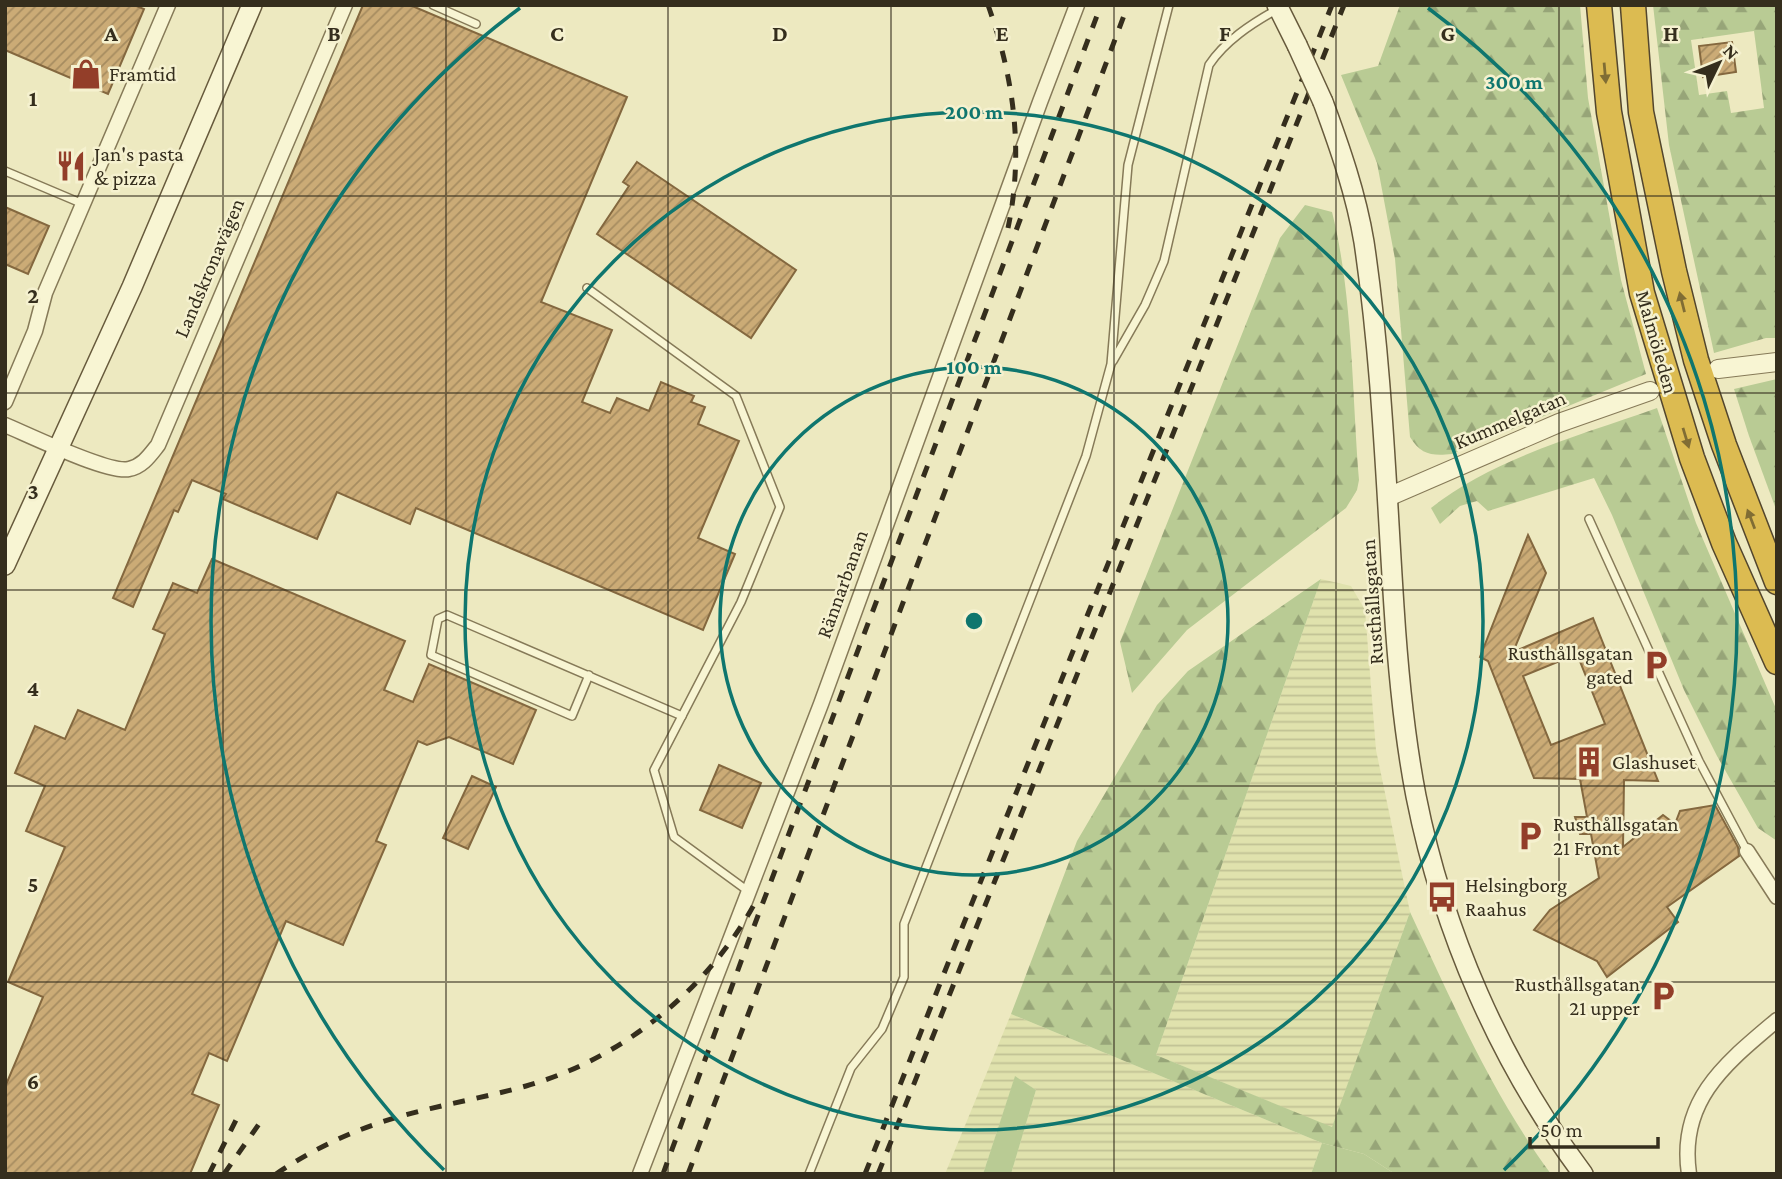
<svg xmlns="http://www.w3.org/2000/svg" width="1782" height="1179" font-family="'Crimson Pro',serif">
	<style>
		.farmland { fill: url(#farmland-rules) }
		.green { fill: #b9cb94 }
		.forest { fill: url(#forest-firs); fill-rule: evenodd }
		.building { fill: url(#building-hatch); stroke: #84683f; stroke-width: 2; fill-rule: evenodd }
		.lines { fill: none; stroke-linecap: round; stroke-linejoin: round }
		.service-casing { stroke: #867a58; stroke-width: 10 }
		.minor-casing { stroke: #867a58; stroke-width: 17 }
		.tertiary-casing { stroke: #867a58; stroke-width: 20 }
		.secondary-casing { stroke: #675a3c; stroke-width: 22 }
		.motorway-casing { stroke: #53462d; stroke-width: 27 }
		.service { stroke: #f8f5d3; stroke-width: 7 }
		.minor { stroke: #f8f5d3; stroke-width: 14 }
		.tertiary { stroke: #f8f5d3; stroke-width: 18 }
		.secondary { stroke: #f8f5d3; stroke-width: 19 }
		.motorway { stroke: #dcbb51; stroke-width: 24 }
		.rail { stroke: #352e1d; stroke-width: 5; stroke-dasharray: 12 12; stroke-linecap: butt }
		.secondary-bridge-casing { stroke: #675a3c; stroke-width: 22; stroke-linecap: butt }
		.secondary-bridge { stroke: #f8f5d3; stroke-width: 19 }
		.oneway { fill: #806d34 }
		.grid { fill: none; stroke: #352e1d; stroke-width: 2; stroke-opacity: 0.55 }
		.ring { fill: none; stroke: #0f766e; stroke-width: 3.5 }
		.labels { text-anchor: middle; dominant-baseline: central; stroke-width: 5; stroke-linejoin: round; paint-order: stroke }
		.poi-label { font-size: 21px; fill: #352e1d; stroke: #f5f1cf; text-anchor: start }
		.street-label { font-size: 21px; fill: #352e1d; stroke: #f5f1cf }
		.grid-label { font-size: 23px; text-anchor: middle; font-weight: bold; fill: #352e1d; stroke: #f5f1cf; stroke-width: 5; stroke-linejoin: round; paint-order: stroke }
		.centre { fill: #0f766e; stroke: #f5f1cf; stroke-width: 3.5 }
		.ring-label { font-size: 21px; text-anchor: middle; font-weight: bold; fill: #0f766e; stroke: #f5f1cf; stroke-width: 5; stroke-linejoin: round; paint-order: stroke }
	</style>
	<defs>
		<pattern id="farmland-rules" width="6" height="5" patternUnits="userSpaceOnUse" patternTransform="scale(1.75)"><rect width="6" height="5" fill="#e0e2ad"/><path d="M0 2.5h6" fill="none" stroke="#c1c294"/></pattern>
		<pattern id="forest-firs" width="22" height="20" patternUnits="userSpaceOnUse" patternTransform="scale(1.75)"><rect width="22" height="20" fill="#b9cb94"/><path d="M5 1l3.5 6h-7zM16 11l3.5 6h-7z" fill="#97a578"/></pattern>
		<pattern id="building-hatch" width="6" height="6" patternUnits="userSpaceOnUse" patternTransform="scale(1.75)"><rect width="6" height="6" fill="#cbab76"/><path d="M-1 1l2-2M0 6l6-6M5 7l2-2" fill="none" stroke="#a68c60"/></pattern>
	</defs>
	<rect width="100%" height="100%" fill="#ede9c0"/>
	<g class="farmland">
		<path d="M1321 579 1351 586 1365 610 1376 750 1410 912 1332 1128 1156 1055Z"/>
		<path d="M1011 1014 1322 1143 1311 1174H1011L1036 1090 1015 1077 983 1174H945Z"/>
	</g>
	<g class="green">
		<path d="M1015 1076 1036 1090 1011 1174H983Z"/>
		<path d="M1322 1143 1364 1154 1395 1174H1311Z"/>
	</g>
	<g class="forest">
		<path d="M1400 5H1580L1588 98 1621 280 1646 374 1452 454C1432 456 1421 455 1410 437L1395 259 1377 163 1341 75 1378 66Z"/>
		<path d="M1653 5H1777V338H1766L1714 353 1669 145ZM1754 31 1764 108 1731 113 1727 91 1699 95 1691 40Z"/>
		<path d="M1305 205 1332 212C1353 295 1352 394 1359 480L1357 490 1346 508 1187 630 1132 693 1120 642 1280 238Z"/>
		<path d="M1777 379V512L1749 436 1734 389Z"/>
		<path d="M1657 408 1696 523 1777 711V841L1758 828 1717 756 1684 690 1612 515 1594 478 1488 511 1477 501 1460 506 1440 524 1431 508C1493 458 1582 435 1657 408Z"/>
		<path d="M1321 579 1156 1055 1332 1127 1410 912C1452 1002 1492 1094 1551 1174H1395L1364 1154 1322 1143 1011 1014 1077 841 1157 705 1188 671Z"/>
	</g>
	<g class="building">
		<path d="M5 5H134L144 9 108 94 5 50Z"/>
		<path d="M363 5H410L627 97 541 302 612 330 582 402 610 413 617 398 649 411 661 382 694 396 691 402 705 407 698 424 739 441 698 538 735 554 703 630 416 508 410 524 337 492 317 539 223 499 226 494 192 480 178 512 174 510 133 607 113 598Z"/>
		<path d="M1732 42 1736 72 1703 77 1699 46Z"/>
		<path d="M637 162 796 270 751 338 597 234 629 186 623 182Z"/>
		<path d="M5 207 49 226 28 274 5 264Z"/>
		<path d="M1528 535 1546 573 1513 652 1593 618 1658 781 1624 780 1623 847 1663 815 1675 824 1680 811 1715 805 1738 847 1739 856 1667 907 1678 922 1607 977 1597 961 1534 930 1550 910 1599 878 1591 834H1580L1575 817H1587L1580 779 1534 778 1488 661 1480 657ZM1577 654 1605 724 1551 745 1523 676Z"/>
		<path d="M212 559 405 641 384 690 413 702 429 664 536 710 513 764 449 737 427 745 418 741 376 841 386 845 343 945 286 921 227 1061 209 1053 192 1094 219 1105 190 1174H5V1087L43 997 8 982 65 847 26 831 45 786 15 773 35 726 65 739 78 710 125 730 165 634 153 629 173 583 197 593Z"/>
		<path d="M719 765 761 783 742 828 700 810Z"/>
		<path d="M472 776 496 787 468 849 443 838Z"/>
	</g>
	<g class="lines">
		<g class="service-casing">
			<g id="service">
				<path d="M433 5 476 24"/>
				<path d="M5 171 83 204"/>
				<path d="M587 288 736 396 780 507 741 602 654 770 674 837 748 891"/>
				<path d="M1113 361 1145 305 1164 261 1209 65C1225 41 1251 24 1276 10"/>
				<path d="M1589 519 1699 761 1747 851"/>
				<path d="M589 675 572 716 431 655 438 619 447 615 682 716"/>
				<path d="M809 1174 851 1068 882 1029 904 977V924L1086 456 1111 364 1128 165 1169 5"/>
			</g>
		</g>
		<g class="minor-casing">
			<g id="minor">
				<path d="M5 402 35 331 45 293 168 5"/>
				<path d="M5 425C29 435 109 474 129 469 143 466 150 455 158 445L345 5"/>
				<path d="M1747 851 1777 897"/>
				<path d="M640 1174 821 704 1040 102 1077 5"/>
				<path d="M1689 1174C1678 1100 1726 1063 1777 1020"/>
			</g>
		</g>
		<g class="tertiary-casing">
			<g id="tertiary">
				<path d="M1718 369 1777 362"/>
				<path d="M1388 497 1559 423 1650 391"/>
			</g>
		</g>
		<g class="secondary-casing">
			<g id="secondary">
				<path d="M1277 5 1297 45"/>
				<path d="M1323 102C1340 148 1356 194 1364 242 1382 363 1386 485 1394 607 1398 670 1404 734 1416 796 1443 932 1500 1063 1583 1174"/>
				<path d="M5 565 132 287 252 5"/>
			</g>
		</g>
		<g class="motorway-casing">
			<g id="motorway">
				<path d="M1599 5 1609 112 1642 293 1692 458 1724 543 1777 662"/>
				<path d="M1633 5 1641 112 1674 271 1696 360 1724 445 1777 582"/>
			</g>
		</g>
		<use href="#service" class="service"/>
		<use href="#minor" class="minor"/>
		<use href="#tertiary" class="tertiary"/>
		<use href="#secondary" class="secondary"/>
		<use href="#motorway" class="motorway"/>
		<g class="rail">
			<path d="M988 5C1014 78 1024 152 1008 228"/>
			<path d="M209 1174 238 1116"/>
			<path d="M224 1174 259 1124"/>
			<path d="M276 1174C307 1153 341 1136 376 1124 425 1107 476 1100 526 1086 622 1059 709 989 756 901"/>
			<path d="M663 1174 753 929 1101 5"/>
			<path d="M688 1174 1128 5"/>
			<path d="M865 1174 956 943 1332 5"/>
			<path d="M878 1174 1344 5"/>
		</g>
		<g class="secondary-bridge-casing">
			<path id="secondary-bridge" d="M1297 45 1323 102"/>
		</g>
		<use href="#secondary-bridge" class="secondary-bridge"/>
	</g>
	<defs><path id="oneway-solid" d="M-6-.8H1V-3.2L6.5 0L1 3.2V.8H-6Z" transform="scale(1.75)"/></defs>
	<g class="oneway">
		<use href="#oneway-solid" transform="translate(1605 73) rotate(85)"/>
		<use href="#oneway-solid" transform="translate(1682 302) rotate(-104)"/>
		<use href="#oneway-solid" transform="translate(1686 438) rotate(73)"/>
		<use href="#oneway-solid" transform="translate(1751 519) rotate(-111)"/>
	</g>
	<path class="grid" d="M223 5V1174M446 5V1174M668 5V1174M891 5V1174M1114 5V1174M1336 5V1174M1559 5V1174M5 196H1777M5 393H1777M5 590H1777M5 786H1777M5 982H1777"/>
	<g class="ring">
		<circle cx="974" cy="621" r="254"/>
		<circle cx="974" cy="621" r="509"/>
		<path d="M444 1170A763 763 0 0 1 520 8M1428 8A763 763 0 0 1 1504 1170"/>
	</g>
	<defs>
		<g id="shop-bare" transform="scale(2.415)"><path d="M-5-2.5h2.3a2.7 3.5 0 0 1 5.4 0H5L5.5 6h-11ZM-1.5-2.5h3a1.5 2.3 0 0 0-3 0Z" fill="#933e29" stroke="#f5f1cf" stroke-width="2.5" paint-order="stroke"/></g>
		<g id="restaurant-bare" transform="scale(2.415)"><path d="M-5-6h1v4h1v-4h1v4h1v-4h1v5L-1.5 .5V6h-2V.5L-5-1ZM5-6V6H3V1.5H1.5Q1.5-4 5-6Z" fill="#933e29" stroke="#f5f1cf" stroke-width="2.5" paint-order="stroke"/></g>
		<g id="parking-bare" transform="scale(2.415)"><path d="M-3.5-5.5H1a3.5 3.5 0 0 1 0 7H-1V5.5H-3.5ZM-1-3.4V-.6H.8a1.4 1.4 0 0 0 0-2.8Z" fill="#933e29" stroke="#f5f1cf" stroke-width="2.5" paint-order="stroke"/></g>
		<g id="building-bare" transform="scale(2.415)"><path d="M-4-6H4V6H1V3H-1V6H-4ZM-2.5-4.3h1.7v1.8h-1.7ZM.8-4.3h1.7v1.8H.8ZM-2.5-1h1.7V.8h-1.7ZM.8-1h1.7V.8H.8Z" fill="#933e29" stroke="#f5f1cf" stroke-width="2.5" paint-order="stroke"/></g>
		<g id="bus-bare" transform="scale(2.415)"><path d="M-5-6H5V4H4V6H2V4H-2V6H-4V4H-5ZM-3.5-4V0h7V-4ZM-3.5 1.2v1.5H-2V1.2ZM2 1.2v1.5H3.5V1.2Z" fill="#933e29" stroke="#f5f1cf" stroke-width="2.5" paint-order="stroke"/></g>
	</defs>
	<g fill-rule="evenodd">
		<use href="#shop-bare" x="86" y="74"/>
		<use href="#restaurant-bare" x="71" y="166"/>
		<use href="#parking-bare" x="1656" y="665"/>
		<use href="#building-bare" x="1589" y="762"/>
		<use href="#parking-bare" x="1530" y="836"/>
		<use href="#bus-bare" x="1442" y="897"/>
		<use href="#parking-bare" x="1663" y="996"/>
	</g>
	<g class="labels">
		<g class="poi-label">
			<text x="109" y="74">Framtid</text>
			<text x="94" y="154">Jan's pasta<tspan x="94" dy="24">&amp; pizza</tspan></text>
			<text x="1633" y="653" text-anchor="end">Rusthållsgatan<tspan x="1633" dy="24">gated</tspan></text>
			<text x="1612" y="762">Glashuset</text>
			<text x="1553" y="824">Rusthållsgatan<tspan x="1553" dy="24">21 Front</tspan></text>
			<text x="1465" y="885">Helsingborg<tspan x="1465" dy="24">Raahus</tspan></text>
			<text x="1640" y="984" text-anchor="end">Rusthållsgatan<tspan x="1640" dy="24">21 upper</tspan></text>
		</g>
		<g class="street-label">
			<text transform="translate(209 268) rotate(-67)">Landskronavägen</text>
			<text transform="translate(1657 342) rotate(74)">Malmöleden</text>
			<text transform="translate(1510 420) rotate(-23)">Kummelgatan</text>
			<text transform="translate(842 584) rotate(-70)">Rännarbanan</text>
			<text transform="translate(1372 602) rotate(-94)">Rusthållsgatan</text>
		</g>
	</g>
	<g class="grid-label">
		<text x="111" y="41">A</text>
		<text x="334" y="41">B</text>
		<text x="557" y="41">C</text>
		<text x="780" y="41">D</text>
		<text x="1002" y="41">E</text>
		<text x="1225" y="41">F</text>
		<text x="1448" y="41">G</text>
		<text x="1671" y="41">H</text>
		<text x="33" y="106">1</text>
		<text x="33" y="303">2</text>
		<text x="33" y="499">3</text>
		<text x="33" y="696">4</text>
		<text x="33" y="892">5</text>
		<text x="33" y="1089">6</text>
	</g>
	<circle cx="974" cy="621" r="10" class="centre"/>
	<g class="ring-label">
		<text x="1514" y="89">300 m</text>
		<text x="974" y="119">200 m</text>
		<text x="974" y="374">100 m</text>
	</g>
	<rect width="1782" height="1179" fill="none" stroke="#352e1d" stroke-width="14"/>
	<g transform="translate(1719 63) rotate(47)" stroke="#f5f1cf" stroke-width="5" paint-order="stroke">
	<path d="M0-5L12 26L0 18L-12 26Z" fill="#352e1d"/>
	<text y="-10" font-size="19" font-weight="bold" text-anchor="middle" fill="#352e1d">N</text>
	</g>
	<path d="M1530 1137v10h128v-10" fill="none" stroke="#352e1d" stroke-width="3.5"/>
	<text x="1540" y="1137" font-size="21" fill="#352e1d" stroke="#f5f1cf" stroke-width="5" paint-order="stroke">50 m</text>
</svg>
